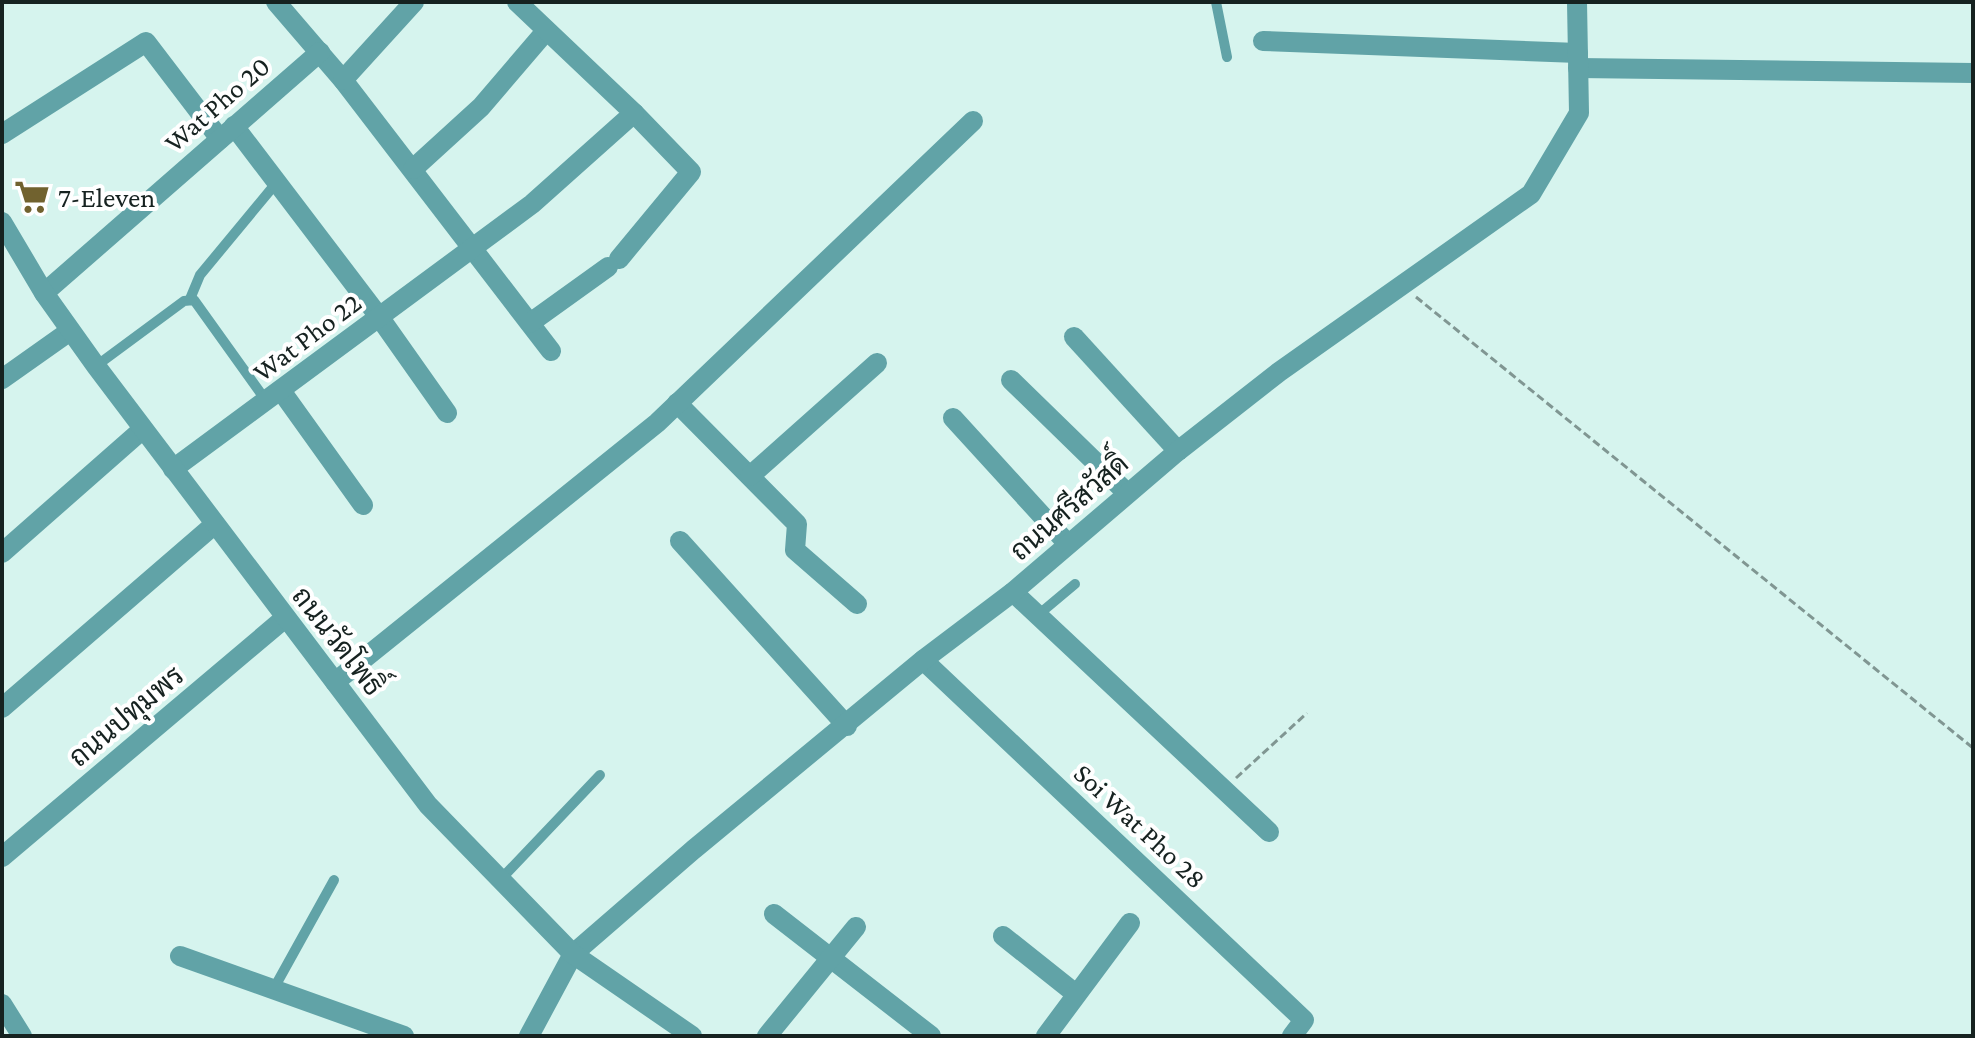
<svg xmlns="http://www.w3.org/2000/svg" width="1975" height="1038" font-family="'Crimson Pro',Sarabun,serif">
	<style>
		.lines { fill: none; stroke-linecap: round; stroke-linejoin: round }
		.path { stroke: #809692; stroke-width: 3; stroke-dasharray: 8 4; stroke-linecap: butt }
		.service { stroke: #61a3a7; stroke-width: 10 }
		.minor { stroke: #61a3a7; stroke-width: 20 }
		.tertiary { stroke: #61a3a7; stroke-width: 20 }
		.labels { text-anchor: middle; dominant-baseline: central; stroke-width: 8; stroke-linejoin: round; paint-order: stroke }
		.street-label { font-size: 28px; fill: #162220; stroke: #fff }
		.poi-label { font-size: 28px; fill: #162220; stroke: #fff; text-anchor: start }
	</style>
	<rect width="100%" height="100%" fill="#d6f4ee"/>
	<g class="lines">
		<g class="path">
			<path d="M1416 297 1973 748"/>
			<path d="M1236 778 1307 713"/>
		</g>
		<g class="service">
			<path d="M1216 2 1227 57"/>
			<path d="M190 299 200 275 277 182"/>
			<path d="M96 366 184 301 194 300 267 402"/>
			<path d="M1038 615 1075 584"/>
			<path d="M501 879 600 775"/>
			<path d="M273 990 334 880"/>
		</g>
		<g class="minor">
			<path d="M276 2 343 80 551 351"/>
			<path d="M1263 41 1578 53"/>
			<path d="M1578 68 1973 73"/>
			<path d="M343 80 414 2"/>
			<path d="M234 126 380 318 447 413"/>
			<path d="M2 134 146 42 220 139"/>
			<path d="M413 169 481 107 546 31"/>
			<path d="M619 259 691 172 634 113"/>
			<path d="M44 293 320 52"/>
			<path d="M530 323 608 267"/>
			<path d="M1074 337 1178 451"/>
			<path d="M2 379 70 331"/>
			<path d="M1011 380 1127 493"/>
			<path d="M282 392 363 505"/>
			<path d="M677 403 797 524 795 550 857 604"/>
			<path d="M953 418 1067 543"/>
			<path d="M173 469 532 204 634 113 517 2"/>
			<path d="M750 476 877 363"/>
			<path d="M680 541 847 726"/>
			<path d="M2 553 143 429"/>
			<path d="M1013 592 1269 832"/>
			<path d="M923 660 1304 1020 1292 1036"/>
			<path d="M335 682 657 423 973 121"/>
			<path d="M2 708 215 524"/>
			<path d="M2 857 285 618"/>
			<path d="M774 914 931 1036"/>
			<path d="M1003 936 1076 994"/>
			<path d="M180 956 404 1036"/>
			<path d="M2 1004 22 1036"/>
			<path d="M529 1036 573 954 693 850 923 660 1013 592 1178 451 1279 372 1531 194 1579 113 1577 2"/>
			<path d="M767 1036 856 927"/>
			<path d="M1046 1036 1130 923"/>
		</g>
		<path class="tertiary" d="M2 222 44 293 96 366 428 805 573 954 692 1036"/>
	</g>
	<defs>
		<g id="supermarket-bare" transform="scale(2.76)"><path d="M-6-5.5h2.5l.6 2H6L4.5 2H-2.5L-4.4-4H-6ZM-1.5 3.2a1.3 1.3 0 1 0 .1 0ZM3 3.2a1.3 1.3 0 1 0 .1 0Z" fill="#71622f" stroke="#fff" stroke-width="2.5" paint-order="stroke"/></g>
	</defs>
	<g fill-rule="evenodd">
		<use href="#supermarket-bare" x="32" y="197"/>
	</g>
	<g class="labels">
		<g class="street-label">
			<text transform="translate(217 104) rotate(-41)">Wat Pho 20</text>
			<text transform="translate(307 337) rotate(-37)">Wat Pho 22</text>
			<text transform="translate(1069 507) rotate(-41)">ถนนศรีสวัสดิ์</text>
			<text transform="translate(338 641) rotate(52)">ถนนวัดโพธิ์</text>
			<text transform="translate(126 716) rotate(-40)">ถนนปทุมพร</text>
			<text transform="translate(1140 826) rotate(43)">Soi Wat Pho 28</text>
		</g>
		<g class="poi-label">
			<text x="58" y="197">7-Eleven</text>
		</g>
	</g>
	<rect width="1975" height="1038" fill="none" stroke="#162220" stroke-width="8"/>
</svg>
